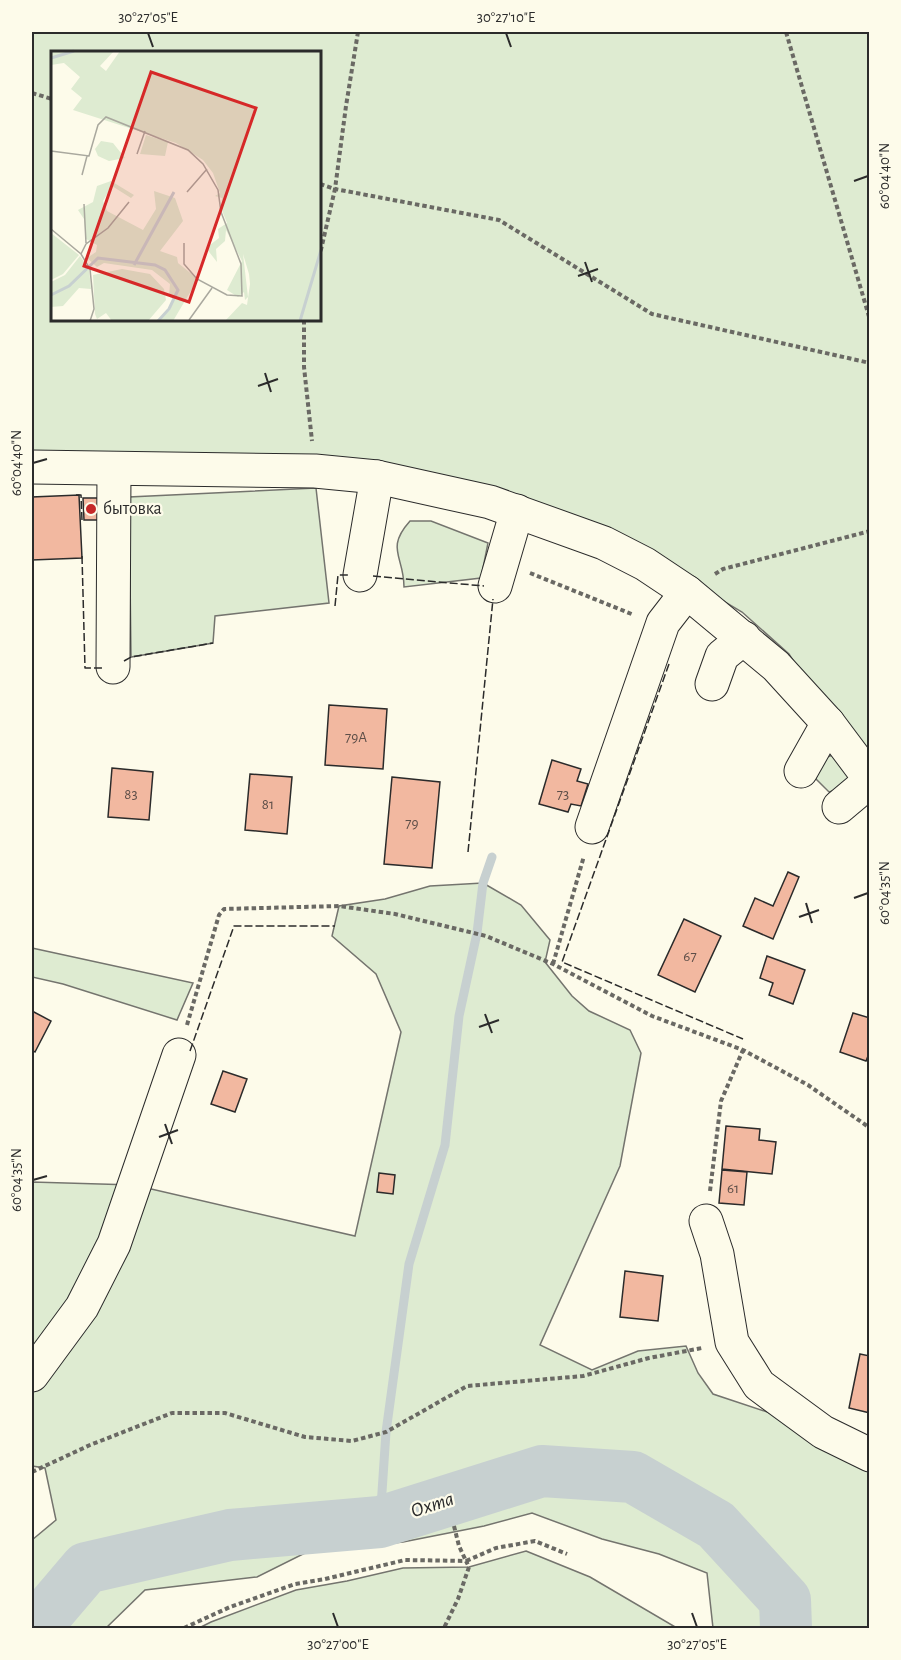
<svg xmlns="http://www.w3.org/2000/svg" width="901" height="1660" font-family="'Alegreya Sans',sans-serif">
	<style>
		.green { fill: #deebd1; stroke: #74746e; stroke-width: 1.5; fill-rule: evenodd }
		.lines { fill: none; stroke-linecap: round; stroke-linejoin: round }
		.stream { stroke: #c7d0d0; stroke-width: 9 }
		.river { stroke: #c7d0d0; stroke-width: 52 }
		.building { fill: #f2b8a0; stroke: #2b2b2b; stroke-width: 1.5 }
		.minor-casing { stroke: #2b2b2b; stroke-width: 35 }
		.path { stroke: #6a6964; stroke-width: 4; stroke-dasharray: 4.5 3; stroke-linecap: butt }
		.minor { stroke: #fdfbea; stroke-width: 33 }
		.fence { stroke: #2b2b2b; stroke-width: 1.5; stroke-dasharray: 8 3; stroke-linecap: butt }
		.ticks { fill: none; stroke: #2b2b2b; stroke-width: 2 }
		.poi-dot { fill: #c62828; stroke: #fdfbea; stroke-width: 2 }
		.labels { text-anchor: middle; dominant-baseline: central; stroke-width: 4.5; stroke-linejoin: round; paint-order: stroke }
		.number-label { font-size: 15px; fill: #5d4e48 }
		.poi-label { font-size: 18px; fill: #2b2b2b; stroke: #fdfbea; text-anchor: start }
		.water-label { font-size: 20px; font-style: italic; fill: #2b2b2b; stroke: #fdfbea }
		.inset-river { fill: none; stroke: #c7d0d0; stroke-width: 3 }
		.inset-road { fill: none; stroke: #a9a89e; stroke-width: 1.5 }
		.view { fill: #d62828; fill-opacity: 0.15; stroke: #d62828; stroke-width: 3 }
		.inset-edge { fill: none; stroke: #2b2b2b; stroke-width: 3 }
		.neatline { fill: none; stroke: #2b2b2b; stroke-width: 2 }
		.ticks-label { font-size: 15px; text-anchor: middle; fill: #2b2b2b }
	</style>
	<rect width="100%" height="100%" fill="#fdfbea"/>
	<g class="green">
		<path d="M32 32H869V775L847 787 829 792 816 779 819 760 849 749 789 654 742 612 693 583 381 474 32 477ZM52 52H320V320H52Z"/>
		<path d="M316 488 329 603 215 616 213 643 131 657 129 497Z"/>
		<path d="M410 521H431L488 543 481 578 404 587C404 556 385 549 410 521Z"/>
		<path d="M483 883 521 905 550 940 545 962 572 996 589 1011 630 1030 641 1053 620 1166 540 1345 592 1370 638 1351 686 1346 698 1373 713 1394 869 1446V1628H713L707 1573 659 1554 602 1539 532 1513 484 1526 403 1542 307 1552 257 1577 145 1590 106 1628H55L32 1612V1540L56 1520 45 1468 32 1466V1182L134 1185 355 1236 401 1032 376 974 332 936 339 906 385 899 430 886Z"/>
		<path d="M32 948 193 983 177 1020 63 984 32 977Z"/>
		<path d="M526 1551 590 1577 677 1628H199L211 1622 296 1590 347 1581 403 1568 469 1567Z"/>
	</g>
	<g class="lines">
		<path class="stream" d="M380 1522 386 1432 409 1264 445 1145 459 1016 477 933 483 883 492 857"/>
		<path class="river" d="M35 1628 86 1568 230 1535 380 1522 542 1471 633 1477 716 1525 785 1600 786 1628"/>
	</g>
	<g class="building">
		<path d="M79 495 82 558 32 560V497Z"/>
		<path d="M83 498H99V520H84Z"/>
		<path d="M329 705 387 709 383 769 325 765Z"/>
		<path d="M552 760 581 769 577 781 588 784 581 806 571 804 568 812 539 804Z"/>
		<path d="M112 768 153 772 149 820 108 817Z"/>
		<path d="M250 774 292 777 287 834 245 830Z"/>
		<path d="M392 777 440 782 432 868 384 864Z"/>
		<path d="M788 872 799 877 773 939 743 926 755 898 773 906Z"/>
		<path d="M684 919 721 936 695 992 658 975Z"/>
		<path d="M767 956 805 970 793 1004 769 995 773 983 760 978Z"/>
		<path d="M32 1011 51 1021 35 1052 32 1050Z"/>
		<path d="M853 1013 870 1018V1051L866 1061 840 1052Z"/>
		<path d="M223 1071 247 1079 235 1112 211 1104Z"/>
		<path d="M726 1126 760 1129 759 1140 776 1142 772 1174 722 1169Z"/>
		<path d="M722 1170 747 1172 744 1205 719 1203Z"/>
		<path d="M379 1173 395 1175 393 1194 377 1192Z"/>
		<path d="M625 1271 663 1276 658 1321 620 1317Z"/>
		<path d="M860 1354 870 1356V1413L849 1408Z"/>
	</g>
	<g class="lines">
		<g class="minor-casing">
			<g id="minor">
				<path d="M32 467 315 471 377 477 490 502 604 543 645 564 687 592 776 666 828 723 870 779"/>
				<path d="M360 575 377 477"/>
				<path d="M495 586 517 511"/>
				<path d="M113 667 114 469"/>
				<path d="M712 684 722 656 744 638"/>
				<path d="M801 771 828 723"/>
				<path d="M839 807 870 781"/>
				<path d="M592 827 663 623 687 592"/>
				<path d="M706 1221 717 1254 732 1342 759 1385 823 1432 870 1455"/>
				<path d="M32 1375 82 1307 114 1244 179 1055"/>
			</g>
		</g>
		<g class="path">
			<path d="M358 32 346 106 335 189 499 220 652 314 870 363"/>
			<path d="M786 32 870 320"/>
			<path d="M32 93 52 99"/>
			<path d="M320 184 335 189 320 254"/>
			<path d="M304 320V367L312 441"/>
			<path d="M530 573 634 615"/>
			<path d="M715 574 723 569 870 531"/>
			<path d="M553 964 584 856"/>
			<path d="M187 1025 219 915 224 909 339 906 395 914 486 936 553 964 652 1016 743 1050 808 1085 870 1128"/>
			<path d="M710 1191 721 1101 743 1050"/>
			<path d="M32 1472 90 1445 172 1413H225L305 1437 352 1441 386 1432 467 1386 583 1376 649 1358 702 1348"/>
			<path d="M454 1526 459 1546 466 1561 496 1548 535 1541 567 1554"/>
			<path d="M184 1628 230 1607 295 1584 325 1579 405 1560 466 1561 469 1567 458 1599 444 1628"/>
		</g>
		<use href="#minor" class="minor"/>
		<g class="fence">
			<path d="M76 495H81L82 520"/>
			<path d="M82 556 85 668H102"/>
			<path d="M373 576 484 586"/>
			<path d="M335 606 338 575H349"/>
			<path d="M124 661 131 657 213 643"/>
			<path d="M669 664 562 962 743 1039"/>
			<path d="M468 852 493 599"/>
			<path d="M190 1051 234 926H335"/>
		</g>
	</g>
	<path class="ticks" d="M148 33 153 47M506 33 511 47M854 181 868 176M585 262 592 282M578 276 598 269M265 373 271 392M258 386 278 379M33 463 47 459M854 898 868 893M806 903 812 923M799 917 819 910M485 1014 492 1033M479 1027 499 1020M165 1124 172 1144M159 1137 178 1130M33 1180 47 1176M333 1613 338 1627M692 1613 697 1627"/>
	<circle class="poi-dot" cx="91" cy="509" r="6"/>
	<g class="labels">
		<g class="number-label">
			<text x="356" y="737">79А</text>
			<text x="131" y="794">83</text>
			<text x="563" y="794">73</text>
			<text x="268" y="804">81</text>
			<text x="412" y="823">79</text>
			<text x="690" y="956">67</text>
			<text x="733" y="1188">61</text>
		</g>
		<g class="poi-label">
			<text x="103" y="509">бытовка</text>
		</g>
		<g class="water-label">
			<text transform="translate(432 1505) rotate(-18)">Охта</text>
		</g>
	</g>
	<g transform="translate(51 51)">
		<rect width="270" height="270" fill="#fdfbea"/>
		<path d="M0 0H63L49 15 55 20 69 0H270V270H174L191 252 196 254 199 233 198 223 192 203 197 246 194 249 193 241 187 246 176 239 191 210 175 179 174 190 165 198 166 211 155 197 168 187 167 178 176 172 170 157 171 147 164 145 169 142 162 122 152 109 125 92 22 59 31 47 20 38 29 26 13 12 38 8 0 14ZM95 84 117 91 114 105 89 103ZM50 90 62 92 74 107 58 110 47 105 44 98ZM60 130 83 144 80 147 61 135 52 150 56 160 92 179 105 158 103 140 124 147 132 170 109 200 126 206 127 212 147 228 122 270H107L119 259 122 248 118 245 119 233 101 219 53 212 46 216 36 207 45 201 46 194 35 188 33 168 27 159 42 151 46 135ZM0 182 28 204 12 223 0 229ZM29 205 38 218 40 238 28 237 12 255 0 256V231L14 224ZM71 218 99 223 113 238 115 249 97 270H61L55 262 46 268 44 263 42 224Z" fill="#deebd1"/>
		<path class="inset-river" d="M0 7 23 0M83 214 123 141M0 244 18 235 47 207 104 214 114 219 127 239 118 258 107 270M249 270 270 199"/>
		<path class="inset-road" d="M0 100 38 105 47 74 55 66 137 99 152 113 167 139 170 161 190 213 191 245 176 244 146 228 133 213V192M86 103 94 80M31 124 36 105M136 141 156 118M33 153 35 192M0 178 30 203 39 218 43 258 39 270M30 203 35 193 57 177 78 151M138 269 161 237"/>
		<path class="view" d="M100 21 205 57 138 251 33 215Z"/>
		<rect width="270" height="270" class="inset-edge"/>
	</g>
	<rect width="901" height="1660" fill="none" stroke="#fdfbea" stroke-width="66"/>
	<rect x="33" y="33" width="835" height="1594" class="neatline"/>
	<g class="ticks-label">
		<text x="148" y="22">30°27'05"E</text>
		<text x="506" y="22">30°27'10"E</text>
		<text transform="translate(884 176) rotate(-90)" y="5">60°04'40"N</text>
		<text transform="translate(16 463) rotate(-90)" y="5">60°04'40"N</text>
		<text transform="translate(884 893) rotate(-90)" y="5">60°04'35"N</text>
		<text transform="translate(16 1180) rotate(-90)" y="5">60°04'35"N</text>
		<text x="338" y="1649">30°27'00"E</text>
		<text x="697" y="1649">30°27'05"E</text>
	</g>
</svg>
